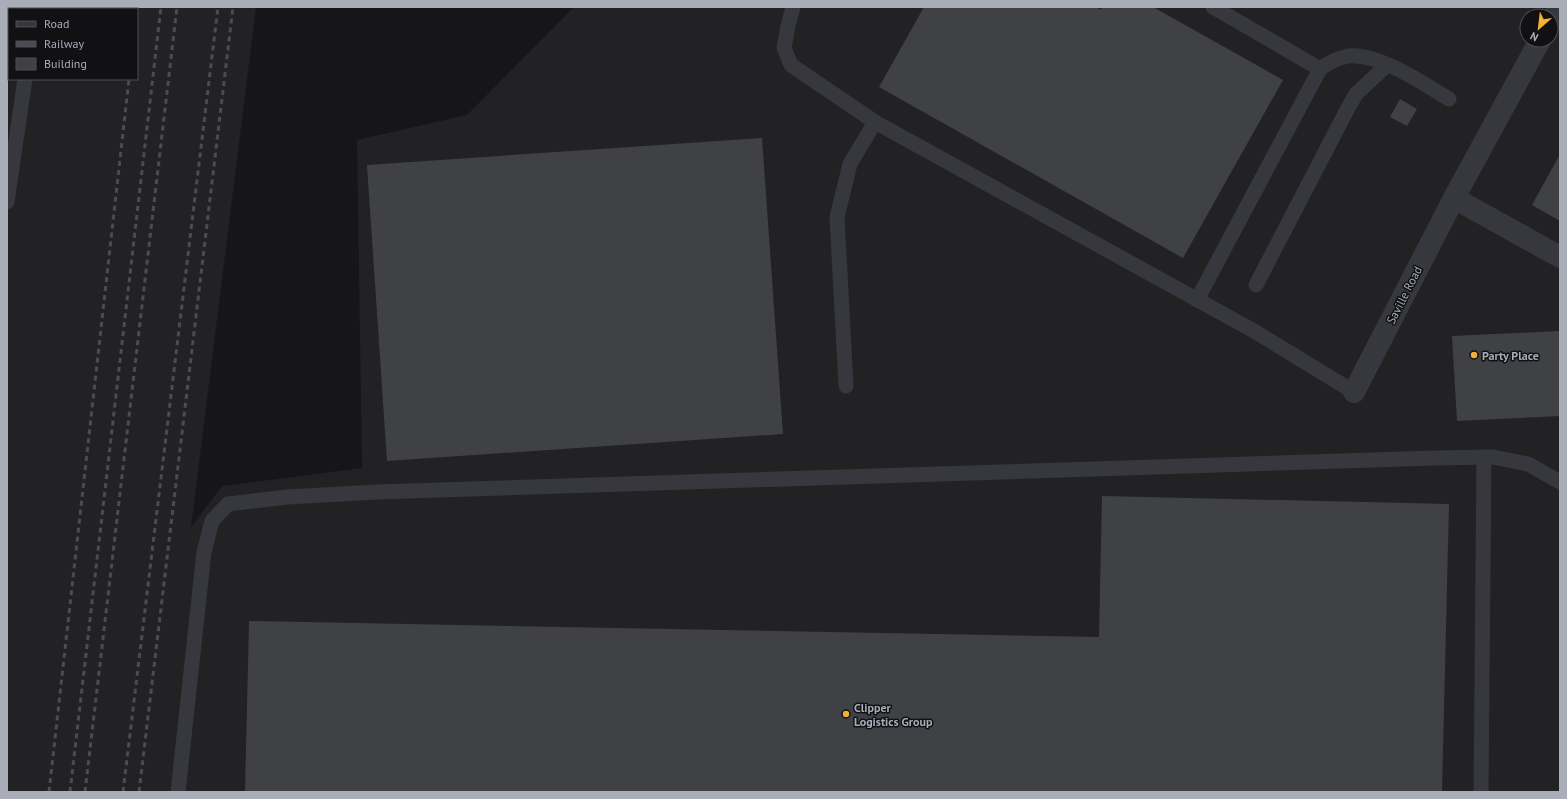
<svg xmlns="http://www.w3.org/2000/svg" width="1567" height="799" font-family="'PT Sans',sans-serif">
	<style>
		.built { fill: #222225; fill-rule: evenodd }
		.building { fill: #404145 }
		.lines { fill: none; stroke-linecap: round; stroke-linejoin: round }
		.service { stroke: #37383d; stroke-width: 15 }
		.minor { stroke: #37383d; stroke-width: 22 }
		.rail { stroke: #4a4c52; stroke-width: 3; stroke-dasharray: 5 4; stroke-linecap: butt }
		.poi-dot { fill: #f2b134; stroke: #111113; stroke-width: 1.5 }
		.labels { text-anchor: middle; dominant-baseline: central; stroke-width: 3; stroke-linejoin: round; paint-order: stroke }
		.street-label { font-size: 12px; fill: #a8adb8; stroke: #111113 }
		.poi-label { font-size: 12px; font-weight: bold; fill: #a8adb8; stroke: #111113; text-anchor: start }
	</style>
	<rect width="100%" height="100%" fill="#161618"/>
	<path class="built" d="M7 7H256L191 527 222 486 362 468 357 140 467 115 574 7H1560V792H7ZM9 9H137V79H9ZM1527 16H1551V40H1527Z"/>
	<g class="building">
		<path d="M924 7H1096L1101 10 1102 7H1153L1283 80 1183 258 879 87Z"/>
		<path d="M1400 99 1417 109 1407 126 1390 117Z"/>
		<path d="M762 138 783 434 387 461 367 165Z"/>
		<path d="M1560 154V221L1532 205Z"/>
		<path d="M1560 331V416L1457 421 1452 336Z"/>
		<path d="M1102 496 1449 504 1442 792H245L249 621 1099 637Z"/>
	</g>
	<g class="lines">
		<g class="service">
			<path d="M793 7 788 26 784 48 791 65 875 122 1254 331 1354 392"/>
			<path d="M35 9V7"/>
			<path d="M1320 69C1328 63 1338 58 1348 56 1377 52 1424 84 1449 99"/>
			<path d="M7 202 25 79"/>
			<path d="M1256 285 1348 108 1356 94 1387 65"/>
			<path d="M1197 300 1320 69 1213 7"/>
			<path d="M846 386 837 217 850 164 875 122"/>
			<path d="M178 792 204 552 212 521 228 504 287 497 377 492 1435 458 1493 457 1528 464 1560 482"/>
			<path d="M1481 792 1484 457"/>
		</g>
		<g class="minor">
			<path d="M1551 21 1559 7"/>
			<path d="M1454 198 1560 257"/>
			<path d="M1354 392 1454 198 1540 40"/>
		</g>
		<g class="rail">
			<path d="M137 10V7"/>
			<path d="M49 792 129 79"/>
			<path d="M70 792 161 7"/>
			<path d="M85 792 177 7"/>
			<path d="M123 792 218 7"/>
			<path d="M139 792 233 7"/>
		</g>
	</g>
	<g class="poi-dot">
		<circle cx="1474" cy="355" r="4"/>
		<circle cx="846" cy="714" r="4"/>
	</g>
	<g class="labels">
		<g class="street-label">
			<text transform="translate(1404 295) rotate(-63)">Saville Road</text>
		</g>
		<g class="poi-label">
			<text x="1482" y="355">Party Place</text>
			<text x="854" y="707">Clipper<tspan x="854" dy="14">Logistics Group</tspan></text>
		</g>
	</g>
	<rect width="1567" height="799" fill="none" stroke="#a8adb8" stroke-width="16"/>
	<rect x="8" y="8" width="130" height="72" fill="#111113" stroke="#4d4f55"/>
	<rect x="16" y="21" width="20" height="6" fill="#37383d" stroke="#4d4f55"/>
	<text x="44" y="28" font-size="12" fill="#a8adb8">Road</text>
	<rect x="16" y="41" width="20" height="6" fill="#4a4c52" stroke="#4d4f55"/>
	<text x="44" y="48" font-size="12" fill="#a8adb8">Railway</text>
	<rect x="16" y="58" width="20" height="12" fill="#404145" stroke="#4d4f55"/>
	<text x="44" y="68" font-size="12" fill="#a8adb8">Building</text>
	<g transform="translate(1539 28) rotate(208)"><circle r="19" fill="#111113" stroke="#4d4f55"/>
	<path d="M0-3L7 15L0 10L-7 15Z" fill="#f2b134"/>
	<text y="-6" font-size="11" font-weight="bold" text-anchor="middle" fill="#a8adb8">N</text>
	</g>
</svg>
